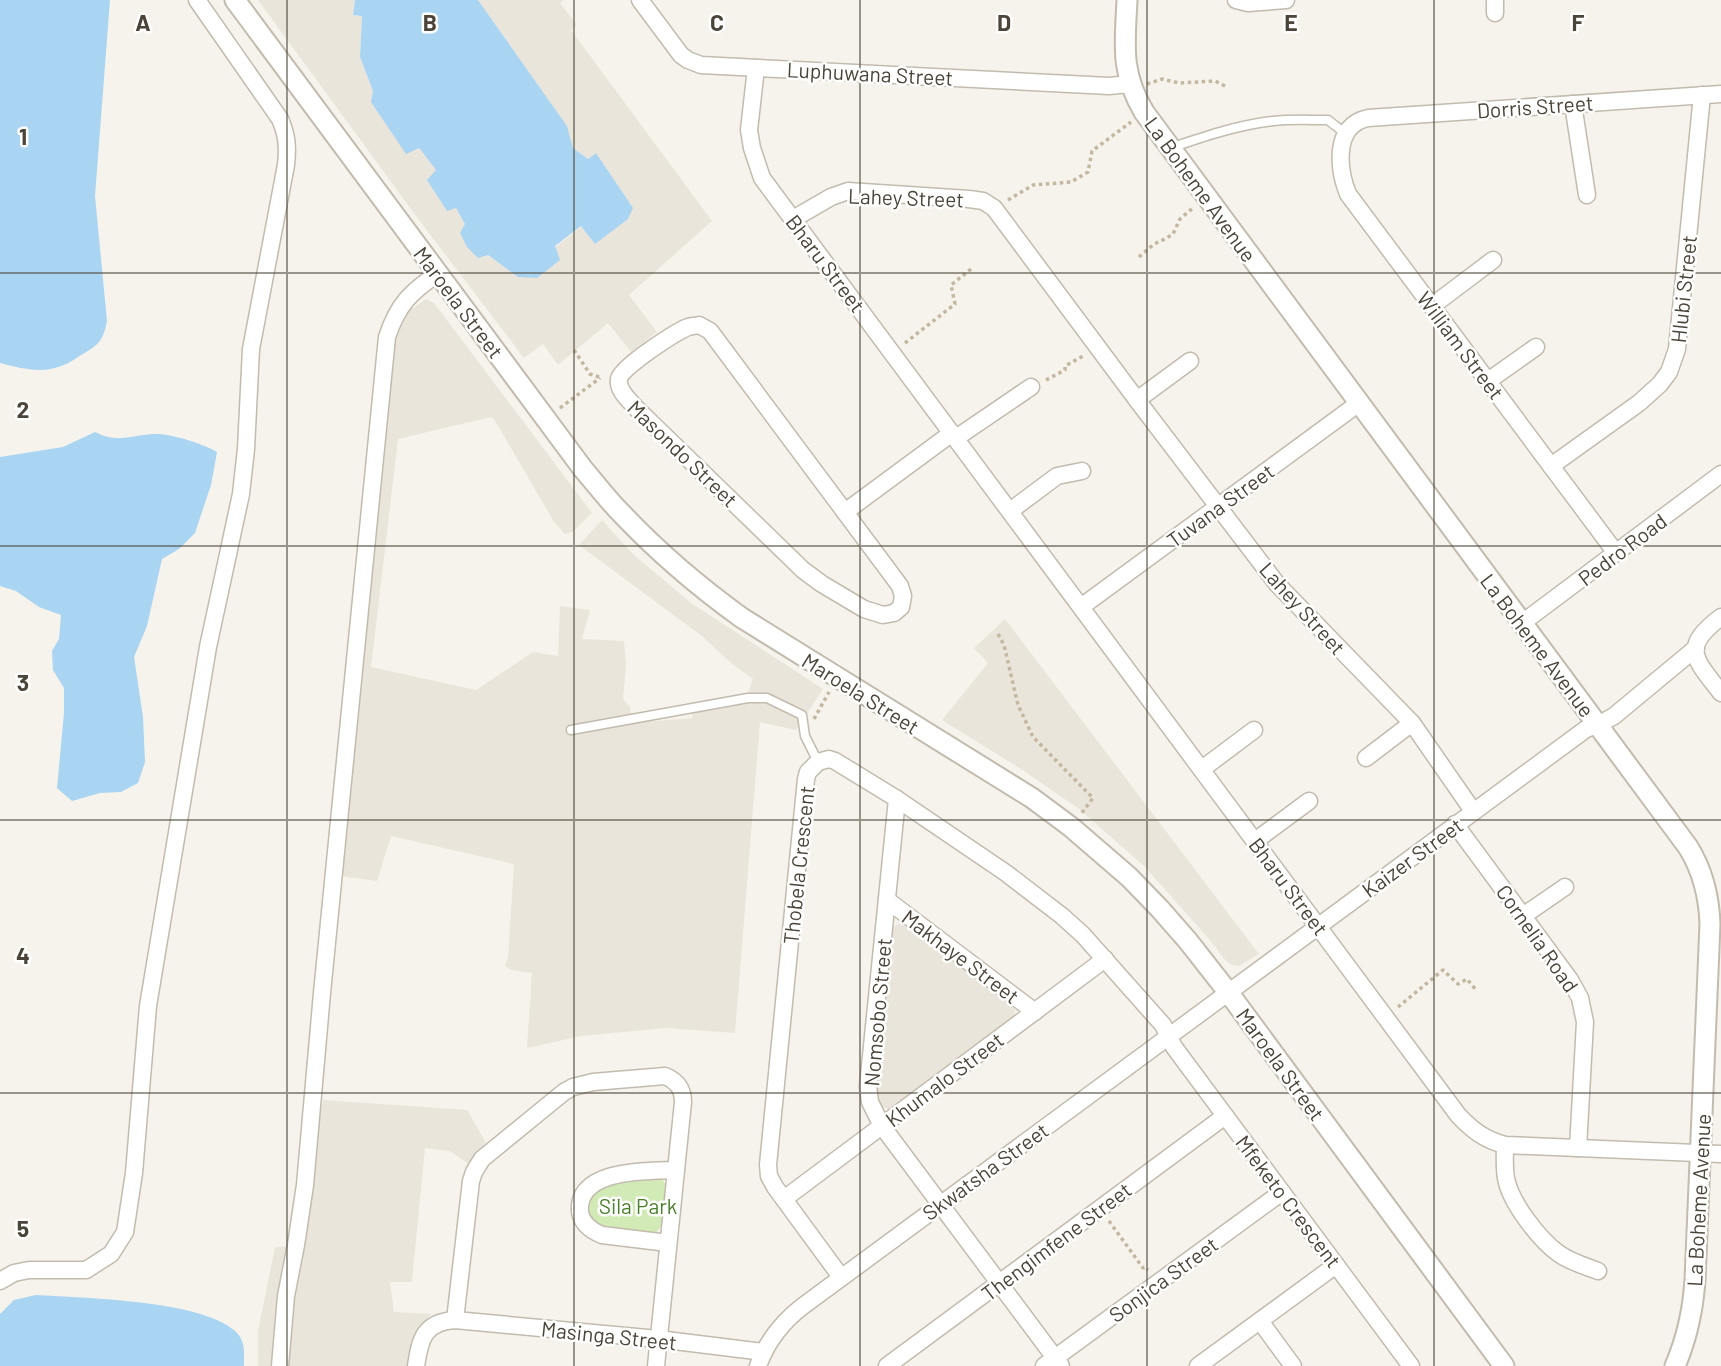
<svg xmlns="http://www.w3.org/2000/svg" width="1721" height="1366" font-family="Barlow,sans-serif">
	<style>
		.residential { fill: #eae5da }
		.green { fill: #d2eab5 }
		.water { fill: #a9d4f2 }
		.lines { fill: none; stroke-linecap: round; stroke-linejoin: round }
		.service-casing { stroke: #c2bbae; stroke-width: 11 }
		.minor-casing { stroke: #c2bbae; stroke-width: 19 }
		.tertiary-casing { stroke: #c2bbae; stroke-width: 23 }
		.path { stroke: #c4b79f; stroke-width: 3.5; stroke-dasharray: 3.5 3.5; stroke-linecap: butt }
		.service { stroke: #fff; stroke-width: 8 }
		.minor { stroke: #fff; stroke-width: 16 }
		.tertiary { stroke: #fff; stroke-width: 19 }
		.grid { fill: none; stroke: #4b4439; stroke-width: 2; stroke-opacity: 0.55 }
		.labels { text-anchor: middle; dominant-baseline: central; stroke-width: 5; stroke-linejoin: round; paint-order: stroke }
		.street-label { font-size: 21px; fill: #4b4439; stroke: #fff }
		.park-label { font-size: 21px; fill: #4a7f2a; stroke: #fff }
		.grid-label { font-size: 23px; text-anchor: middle; font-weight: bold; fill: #4b4439; stroke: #fff; stroke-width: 5; stroke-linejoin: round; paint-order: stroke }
	</style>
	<rect width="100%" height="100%" fill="#f6f3ec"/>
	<g class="residential">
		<path d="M258 0H355L353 15 362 16 360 57 373 91 436 170 447 211 456 207 465 224 487 255 518 277 582 226 595 244V153L588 159 573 148 567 126 478 0H563L560 3 577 25 571 30 712 221 629 295 657 332 631 352 608 323 558 365 543 344 524 358 419 220Z"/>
		<path d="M426 299 434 303 592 513 573 532 565 534 554 522 494 419 491 417 398 439 371 667 476 690 533 652 558 656 560 606 590 610 582 639 624 641 626 665 623 699 630 707 632 723 692 718 693 712 744 704 753 679 732 664 702 636 579 545 602 520 633 554 691 603 823 689 796 730 760 722 735 1033 666 1028 581 1036 527 1048 532 973 511 970 505 966 508 958 514 864 391 836 377 881 340 876 361 695 359 666 392 338 397 335 409 311Z"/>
		<path d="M1005 619 1259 954 1239 966 1232 965 1227 962 1209 939 1145 867 1079 809 1021 769 942 720 988 663 974 648Z"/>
		<path d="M900 923 907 924 1011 1003 1015 1011 1013 1020 893 1109H888L879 1105 874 1089 891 930 893 927Z"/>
		<path d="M323 1100 467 1110 486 1143 468 1164 450 1151 425 1148 412 1282H390L394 1312 431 1314 421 1326 409 1366H258V1331L275 1247 298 1246Z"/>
	</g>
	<path class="green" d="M661 1178 666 1185 667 1189C666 1204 668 1227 653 1234L601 1228C571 1211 598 1183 622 1179 634 1177 648 1179 661 1178Z"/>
	<g class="water">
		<path d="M0 0H110L95 196 107 321C103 341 99 345 81 355 75 359 68 364 61 366 42 374 19 368 0 363Z"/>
		<path d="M355 0H478L567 126 573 148 588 159 596 153 633 208 628 219 595 244 581 226 555 246 560 260 537 278 518 277 488 255 478 258 467 247 460 233 465 224 456 208 447 211 427 180 436 170 419 148 406 154 371 102 373 91 360 57 362 16 353 15Z"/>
		<path d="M95 432C118 444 131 435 154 434 170 433 204 444 217 452L211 485 195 533 179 549 162 559 147 626 134 657 143 717 145 762 138 783 121 792 100 793 72 801 57 788 64 713V688L53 670 52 651 59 639 61 615 39 607 16 591 0 586V457L63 447Z"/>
		<path d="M36 1295C83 1298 201 1300 235 1331 246 1341 244 1353 244 1366H0V1314L14 1300Z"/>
	</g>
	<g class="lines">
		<g class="service-casing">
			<g id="service">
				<path d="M1170 148C1203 137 1237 125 1273 121 1291 119 1310 120 1328 120L1346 134"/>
				<path d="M571 730 748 698H767L802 715 805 736 818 762"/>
			</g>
		</g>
		<g class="minor-casing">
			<g id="minor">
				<path d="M640 0 681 55 688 60 701 65 1109 86 1130 84"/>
				<path d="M1236 0 1248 3 1286 0"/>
				<path d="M1495 0V13"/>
				<path d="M756 68 749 130 752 148 762 178 1458 1115C1472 1130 1485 1140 1505 1145L1721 1154"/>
				<path d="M1573 104 1587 195"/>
				<path d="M793 219 831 197 848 191 969 199 983 201 994 208 1137 400 1277 584 1412 723 1473 811"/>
				<path d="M1432 306 1493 260"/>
				<path d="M699 325 710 331 900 586 903 596 901 607 894 613 883 615 864 609 822 584 803 570 635 407C629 400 617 390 619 379 621 367 676 332 688 327 692 326 694 326 699 325Z"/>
				<path d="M1488 381 1536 347"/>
				<path d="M1137 400 1190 361"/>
				<path d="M956 438 1031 387"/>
				<path d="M1551 466 1639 403 1660 384 1669 372 1677 349 1702 95"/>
				<path d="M1010 511 1057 476 1082 471"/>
				<path d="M845 512 952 433"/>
				<path d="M1616 553 1348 194C1338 169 1333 125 1368 118L1721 94"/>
				<path d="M1081 607 1359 403"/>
				<path d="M1721 617C1680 648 1695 659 1721 693"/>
				<path d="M1522 623 1721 474"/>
				<path d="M1366 758 1412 723"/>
				<path d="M1202 769 1254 730"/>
				<path d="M897 799 868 1086 870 1102 882 1126 1061 1366"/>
				<path d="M1455 824 1570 980 1580 998 1585 1022 1578 1148"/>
				<path d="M1255 841 1309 801"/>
				<path d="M887 900 1035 1012"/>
				<path d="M1523 916 1565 887"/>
				<path d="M1505 1145C1505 1156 1504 1167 1506 1178 1510 1202 1539 1239 1558 1253 1570 1262 1585 1266 1598 1271"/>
				<path d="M784 1199 1105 959"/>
				<path d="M668 1243 602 1235C592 1231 582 1224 580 1212 576 1168 649 1171 676 1170"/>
				<path d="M841 1277 775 1187 769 1176 768 1165 806 779 808 772 818 762 829 759 835 761 897 799 1006 873 1062 916 1083 935 1163 1025 1174 1047 1411 1366"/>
				<path d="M0 1281 14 1273 29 1270H86L111 1254 125 1232 134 1173 148 1006 208 647 241 494 246 449 251 349 286 165C288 147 287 135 280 119L197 0"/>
				<path d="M455 1320 471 1181 474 1172 482 1159 564 1092 573 1087 593 1082 665 1076C677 1081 683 1089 683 1102L656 1366"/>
				<path d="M1260 1321 1293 1366"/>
				<path d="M280 1366 286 1296 296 1245 305 1185 322 993 387 337C398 304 410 293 438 273"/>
				<path d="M416 1366C420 1339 424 1322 455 1320L658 1339 764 1352"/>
				<path d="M758 1366C767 1341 782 1322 803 1306L1586 729 1598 725 1614 716 1696 648"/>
				<path d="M887 1366 1225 1116"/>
				<path d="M1044 1366 1282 1192"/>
				<path d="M1198 1366 1336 1265"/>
			</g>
		</g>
		<g class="tertiary-casing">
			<g id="tertiary">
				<path d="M235 0 583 469C596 484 608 500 622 514 659 553 699 587 742 618L1032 798 1071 827 1129 877 1160 909 1188 941 1228 992 1504 1366"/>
				<path d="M1127 0C1125 44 1120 72 1144 112L1688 847C1703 871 1709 895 1710 924L1695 1280C1693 1311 1687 1338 1675 1366"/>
			</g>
		</g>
		<g class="path">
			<path d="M1147 84 1162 79 1179 83 1215 81 1225 86"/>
			<path d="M1008 200 1033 185 1071 182 1088 172 1092 151 1131 122"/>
			<path d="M1139 257 1154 244 1165 239 1173 234 1180 219 1194 207"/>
			<path d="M905 343 955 304 951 285 971 269"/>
			<path d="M574 350 590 374 599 377"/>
			<path d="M1046 380 1065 370V366L1085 355"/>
			<path d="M560 408 600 378"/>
			<path d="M998 634 1004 645 1018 705 1033 737 1093 798 1081 814"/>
			<path d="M814 719 829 692"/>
			<path d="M1398 1007 1443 970 1458 984 1467 979 1476 990"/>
			<path d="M1109 1221 1143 1268 1145 1267 1148 1270"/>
		</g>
		<use href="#service" class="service"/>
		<use href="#minor" class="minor"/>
		<use href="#tertiary" class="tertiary"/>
	</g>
	<path class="grid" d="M287 0V1366M574 0V1366M860 0V1366M1147 0V1366M1434 0V1366M0 273H1721M0 546H1721M0 820H1721M0 1093H1721"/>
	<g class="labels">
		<g class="street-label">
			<text transform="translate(870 73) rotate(3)">Luphuwana Street</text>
			<text transform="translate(1535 106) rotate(-4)">Dorris Street</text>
			<text transform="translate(1201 189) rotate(54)">La Boheme Avenue</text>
			<text transform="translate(906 197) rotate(2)">Lahey Street</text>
			<text transform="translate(826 263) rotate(53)">Bharu Street</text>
			<text transform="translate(1683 289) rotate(-84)">Hlubi Street</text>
			<text transform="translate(459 302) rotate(53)">Maroela Street</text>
			<text transform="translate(1461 345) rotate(53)">William Street</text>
			<text transform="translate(683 453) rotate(44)">Masondo Street</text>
			<text transform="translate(1220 505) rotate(-36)">Tuvana Street</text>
			<text transform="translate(1622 549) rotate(-37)">Pedro Road</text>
			<text transform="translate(1303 608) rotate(48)">Lahey Street</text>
			<text transform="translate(1538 645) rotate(53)">La Boheme Avenue</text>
			<text transform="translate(861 693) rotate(32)">Maroela Street</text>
			<text transform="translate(1412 857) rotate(-36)">Kaizer Street</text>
			<text transform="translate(798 865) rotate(-84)">Thobela Crescent</text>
			<text transform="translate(1289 886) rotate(53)">Bharu Street</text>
			<text transform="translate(1538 938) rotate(55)">Cornelia Road</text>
			<text transform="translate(961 956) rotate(37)">Makhaye Street</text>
			<text transform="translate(877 1012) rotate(-85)">Nomsobo Street</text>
			<text transform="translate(1281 1064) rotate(54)">Maroela Street</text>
			<text transform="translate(944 1079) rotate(-37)">Khumalo Street</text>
			<text transform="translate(985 1171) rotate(-36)">Skwatsha Street</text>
			<text transform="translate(1698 1200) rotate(-87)">La Boheme Avenue</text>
			<text transform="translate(1289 1201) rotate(53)">Mfeketo Crescent</text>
			<text transform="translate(1056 1241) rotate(-37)">Thengimfene Street</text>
			<text transform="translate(1163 1279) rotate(-36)">Sonjica Street</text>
			<text transform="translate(609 1335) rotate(6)">Masinga Street</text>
		</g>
		<g class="park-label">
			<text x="638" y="1205">Sila Park</text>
		</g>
	</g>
	<g class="grid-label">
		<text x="143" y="31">A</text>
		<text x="430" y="31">B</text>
		<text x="717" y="31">C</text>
		<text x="1004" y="31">D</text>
		<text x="1291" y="31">E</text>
		<text x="1578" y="31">F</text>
		<text x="23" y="145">1</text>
		<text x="23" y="418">2</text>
		<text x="23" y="691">3</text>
		<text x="23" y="964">4</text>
		<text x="23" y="1237">5</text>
	</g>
</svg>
